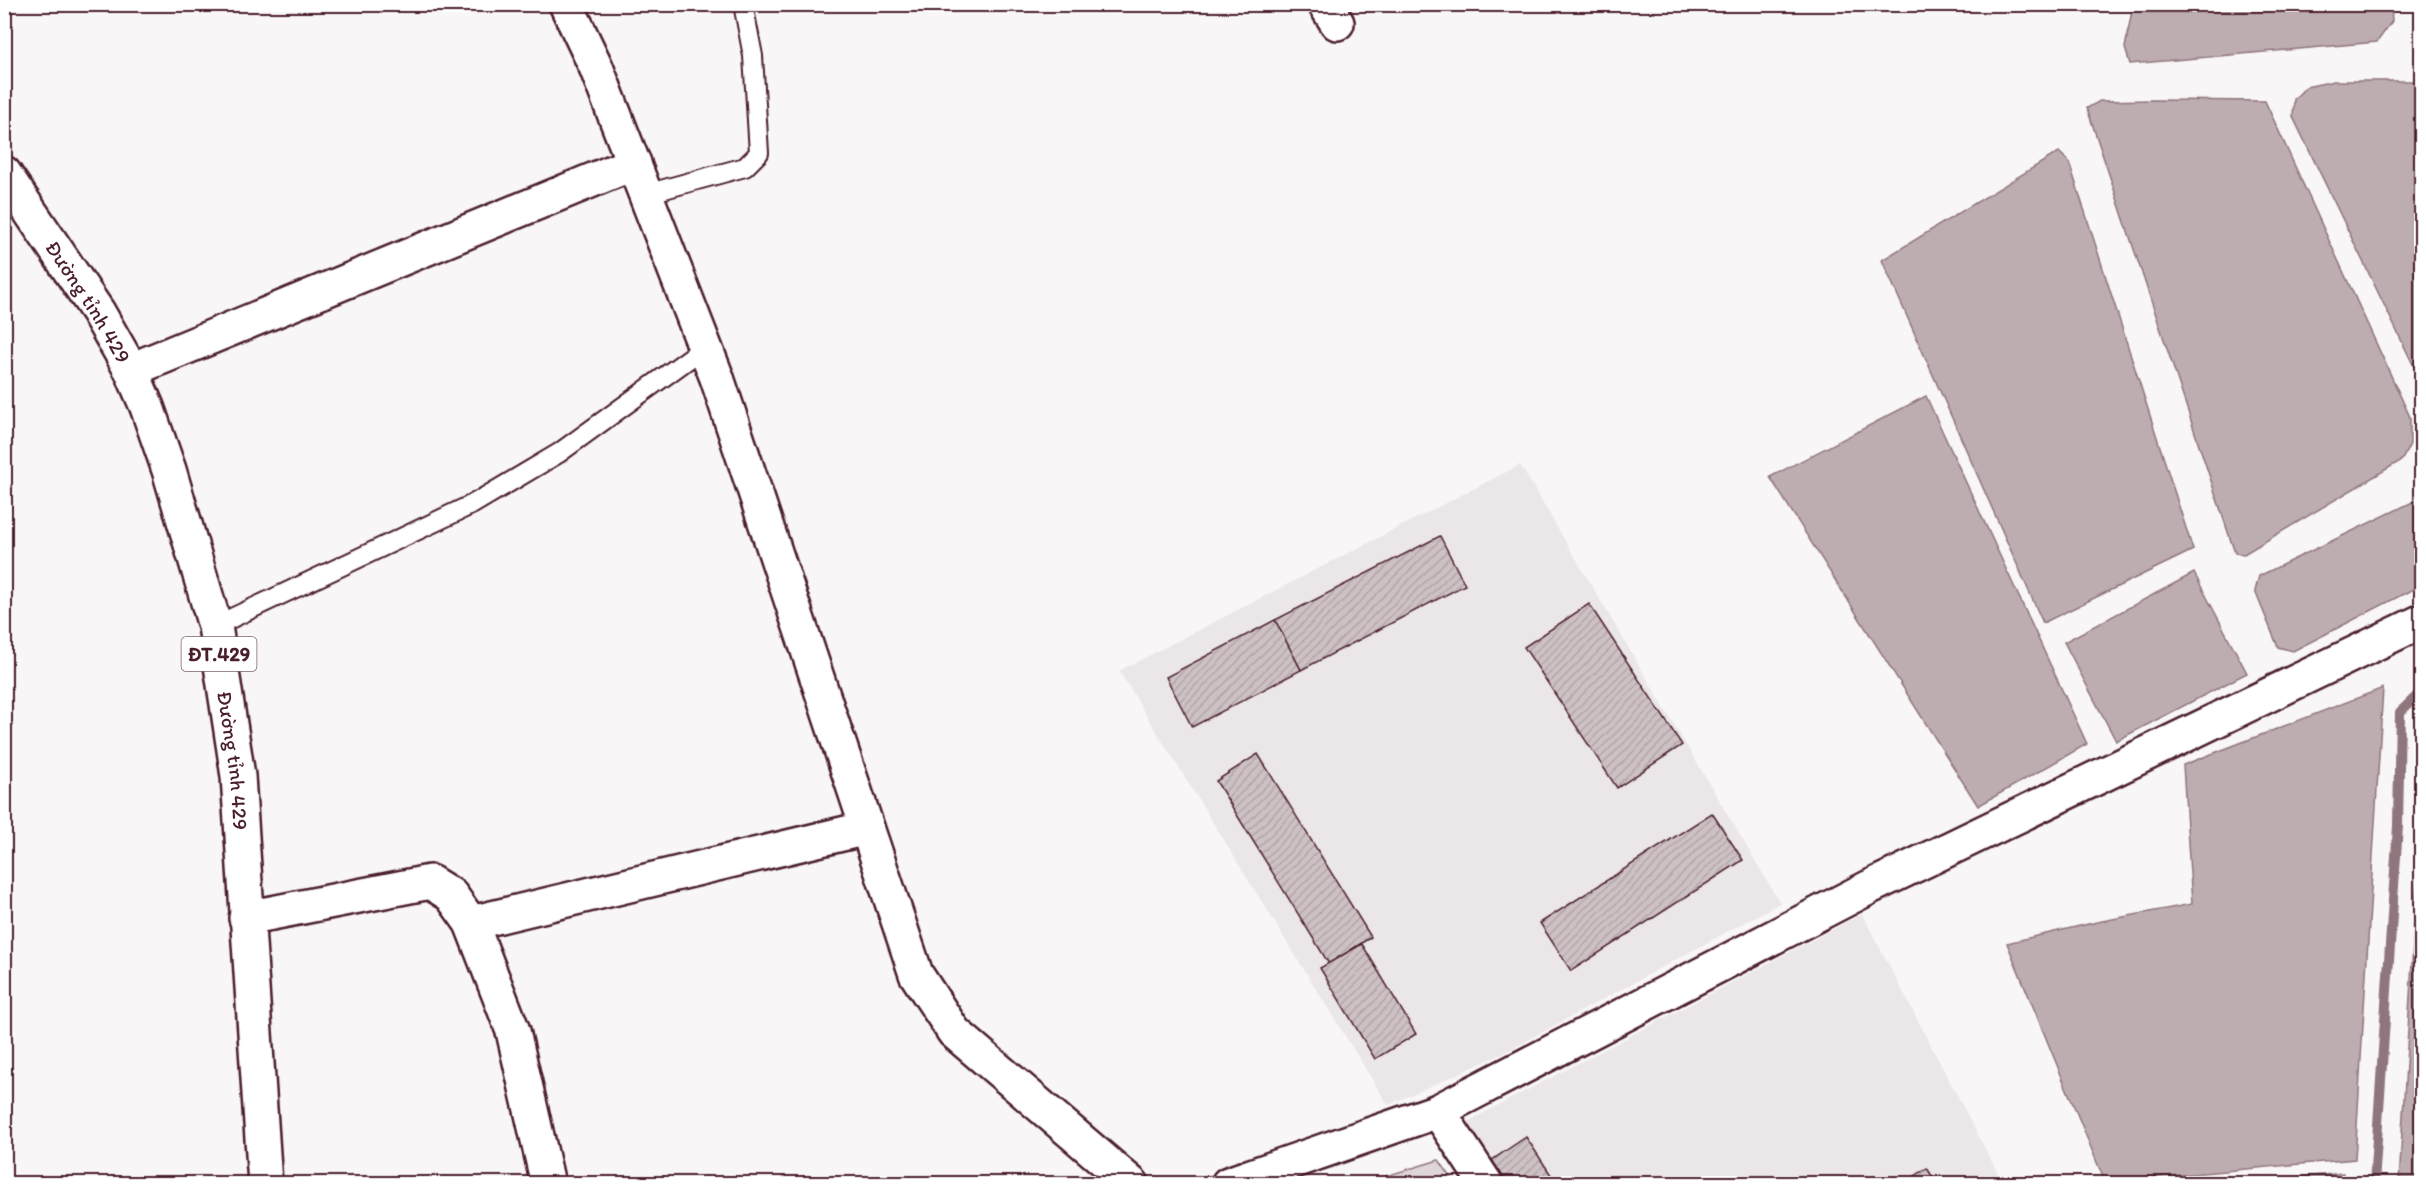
<svg xmlns="http://www.w3.org/2000/svg" width="2426" height="1188" font-family="Itim,sans-serif">
	<style>
		.built { fill: #ebe6e8 }
		.pitch { fill: #ded6d9; stroke: #947a82; stroke-width: 1.5 }
		.water { fill: #bdadb0; stroke: #8f747b; stroke-width: 1.5 }
		.lines { fill: none; stroke-linecap: round; stroke-linejoin: round }
		.stream { stroke: #8f747b; stroke-width: 10 }
		.building { fill: url(#building-hatch); stroke: #4a1f2b; stroke-width: 1.5 }
		.lane-casing { stroke: #4a1f2b; stroke-width: 22 }
		.street-casing { stroke: #4a1f2b; stroke-width: 38 }
		.secondary-casing { stroke: #4a1f2b; stroke-width: 38 }
		.primary-casing { stroke: #4a1f2b; stroke-width: 38 }
		.lane { stroke: #fff; stroke-width: 18 }
		.street { stroke: #fff; stroke-width: 33 }
		.secondary { stroke: #fff; stroke-width: 33 }
		.primary { stroke: #fff; stroke-width: 33 }
		.labels { text-anchor: middle; dominant-baseline: central; stroke-width: 5; stroke-linejoin: round; paint-order: stroke }
		.shield { fill: #fff; stroke: #80626b; stroke-width: 1.5 }
		.shield-label { font-size: 20px; font-weight: bold; fill: #4a1f2b }
		.street-label { font-size: 21px; fill: #4a1f2b; stroke: #fff }
	</style>
	<defs>
		<pattern id="building-hatch" width="6" height="6" patternUnits="userSpaceOnUse" patternTransform="scale(1.5)"><rect width="6" height="6" fill="#cdc1c4"/><path d="M-1 1l2-2M0 6l6-6M5 7l2-2" fill="none" stroke="#b2a5a9"/></pattern>
	</defs>
	<rect width="100%" height="100%" fill="#f8f6f7"/>
	<filter id="ink" filterUnits="userSpaceOnUse"><feTurbulence type="fractalNoise" baseFrequency=".0167" numOctaves="2"/><feDisplacementMap in="SourceGraphic" scale="12" xChannelSelector="R" yChannelSelector="G"/><feConvolveMatrix kernelMatrix="1 2 1 2 8 2 1 2 1" color-interpolation-filters="sRGB"/></filter>
	<g filter="url(#ink)">
		<g class="built">
			<path d="M1520 465 1780 903 1502 1054 1388 1105 1119 671Z"/>
			<path d="M1862 914 2003 1183H1499L1461 1125Z"/>
		</g>
		<path class="pitch" d="M1439 1160 1455 1183H1363Z"/>
		<g class="water">
			<path d="M2133 5H2391L2392 21 2377 42 2130 64 2125 48Z"/>
			<path d="M2334 81H2417L2421 85V381L2293 117 2294 99 2306 87Z"/>
			<path d="M2153 100 2265 101 2410 417V444L2402 460 2244 554 2235 553 2087 108 2100 101Z"/>
			<path d="M2059 152 2069 162 2193 550 2043 623 1882 260Z"/>
			<path d="M1926 396 2087 744 1978 806 1770 477Z"/>
			<path d="M2421 498V585L2293 651 2278 647 2255 591 2259 576Z"/>
			<path d="M2194 573 2247 673 2116 741 2064 642Z"/>
			<path d="M2383 688 2355 1159 2105 1182 2007 943 2097 922 2192 904 2183 765Z"/>
			<path d="M2421 809V1183H2399L2421 810Z"/>
			<path d="M2343 1173 2342 1183H2238Z"/>
		</g>
		<g class="lines">
			<path class="stream" d="M2374 1184 2398 826 2400 712 2422 691"/>
		</g>
		<g class="building">
			<path d="M1440 536 1465 585 1301 670 1275 620Z"/>
			<path d="M1589 604 1682 745 1617 788 1524 647Z"/>
			<path d="M1275 620 1301 670 1192 727 1166 677Z"/>
			<path d="M1258 754 1371 937 1329 964 1216 781Z"/>
			<path d="M1712 813 1743 860 1571 971 1540 923Z"/>
			<path d="M1362 944 1416 1034 1375 1059 1320 968Z"/>
			<path d="M1526 1137 1557 1184H1507L1492 1160Z"/>
			<path d="M1927 1168 1937 1184H1903Z"/>
		</g>
		<g class="lines">
			<g class="lane-casing">
				<g id="lane">
					<path d="M646 194 745 167 759 153 753 56 743 4"/>
					<path d="M215 626 473 504 559 453 705 347"/>
				</g>
			</g>
			<g class="street-casing">
				<g id="street">
					<path d="M566 4 596 67 717 378 916 974 954 1032 1132 1184"/>
					<path d="M1325 4 1337 23"/>
					<path d="M131 370 634 163"/>
					<path d="M246 918 430 882 451 895 471 923 513 1031 548 1184"/>
					<path d="M471 923 867 828"/>
					<path d="M1438 1111 1486 1184"/>
				</g>
			</g>
			<g class="secondary-casing">
				<path id="secondary" d="M1228 1184 1438 1111 1870 887 2422 621"/>
			</g>
			<g class="primary-casing">
				<g id="primary">
					<path id="s1" d="M4 173 98 312 131 370 147 407 169 470 215 626 238 776 265 1184"/>
				</g>
			</g>
			<use href="#lane" class="lane"/>
			<use href="#street" class="street"/>
			<use href="#secondary" class="secondary"/>
			<use href="#primary" class="primary"/>
		</g>
	</g>
	<g class="labels">
		<rect class="shield" x="181.5" y="637" width="75" height="34" rx="4.5"/>
		<g class="shield-label">
			<text x="219" y="654">ĐT.429</text>
		</g>
		<g class="street-label">
			<text stroke="none"><textPath href="#s1" startOffset="154">Đường tỉnh 429</textPath></text>
			<text stroke="none"><textPath href="#s1" startOffset="640">Đường tỉnh 429</textPath></text>
		</g>
	</g>
	<rect width="2426" height="1188" fill="none" stroke="#fff" stroke-width="24"/>
	<rect x="12" y="12" width="2402" height="1164" fill="none" stroke="#4a1f2b" stroke-width="2" filter="url(#ink)"/>
</svg>
